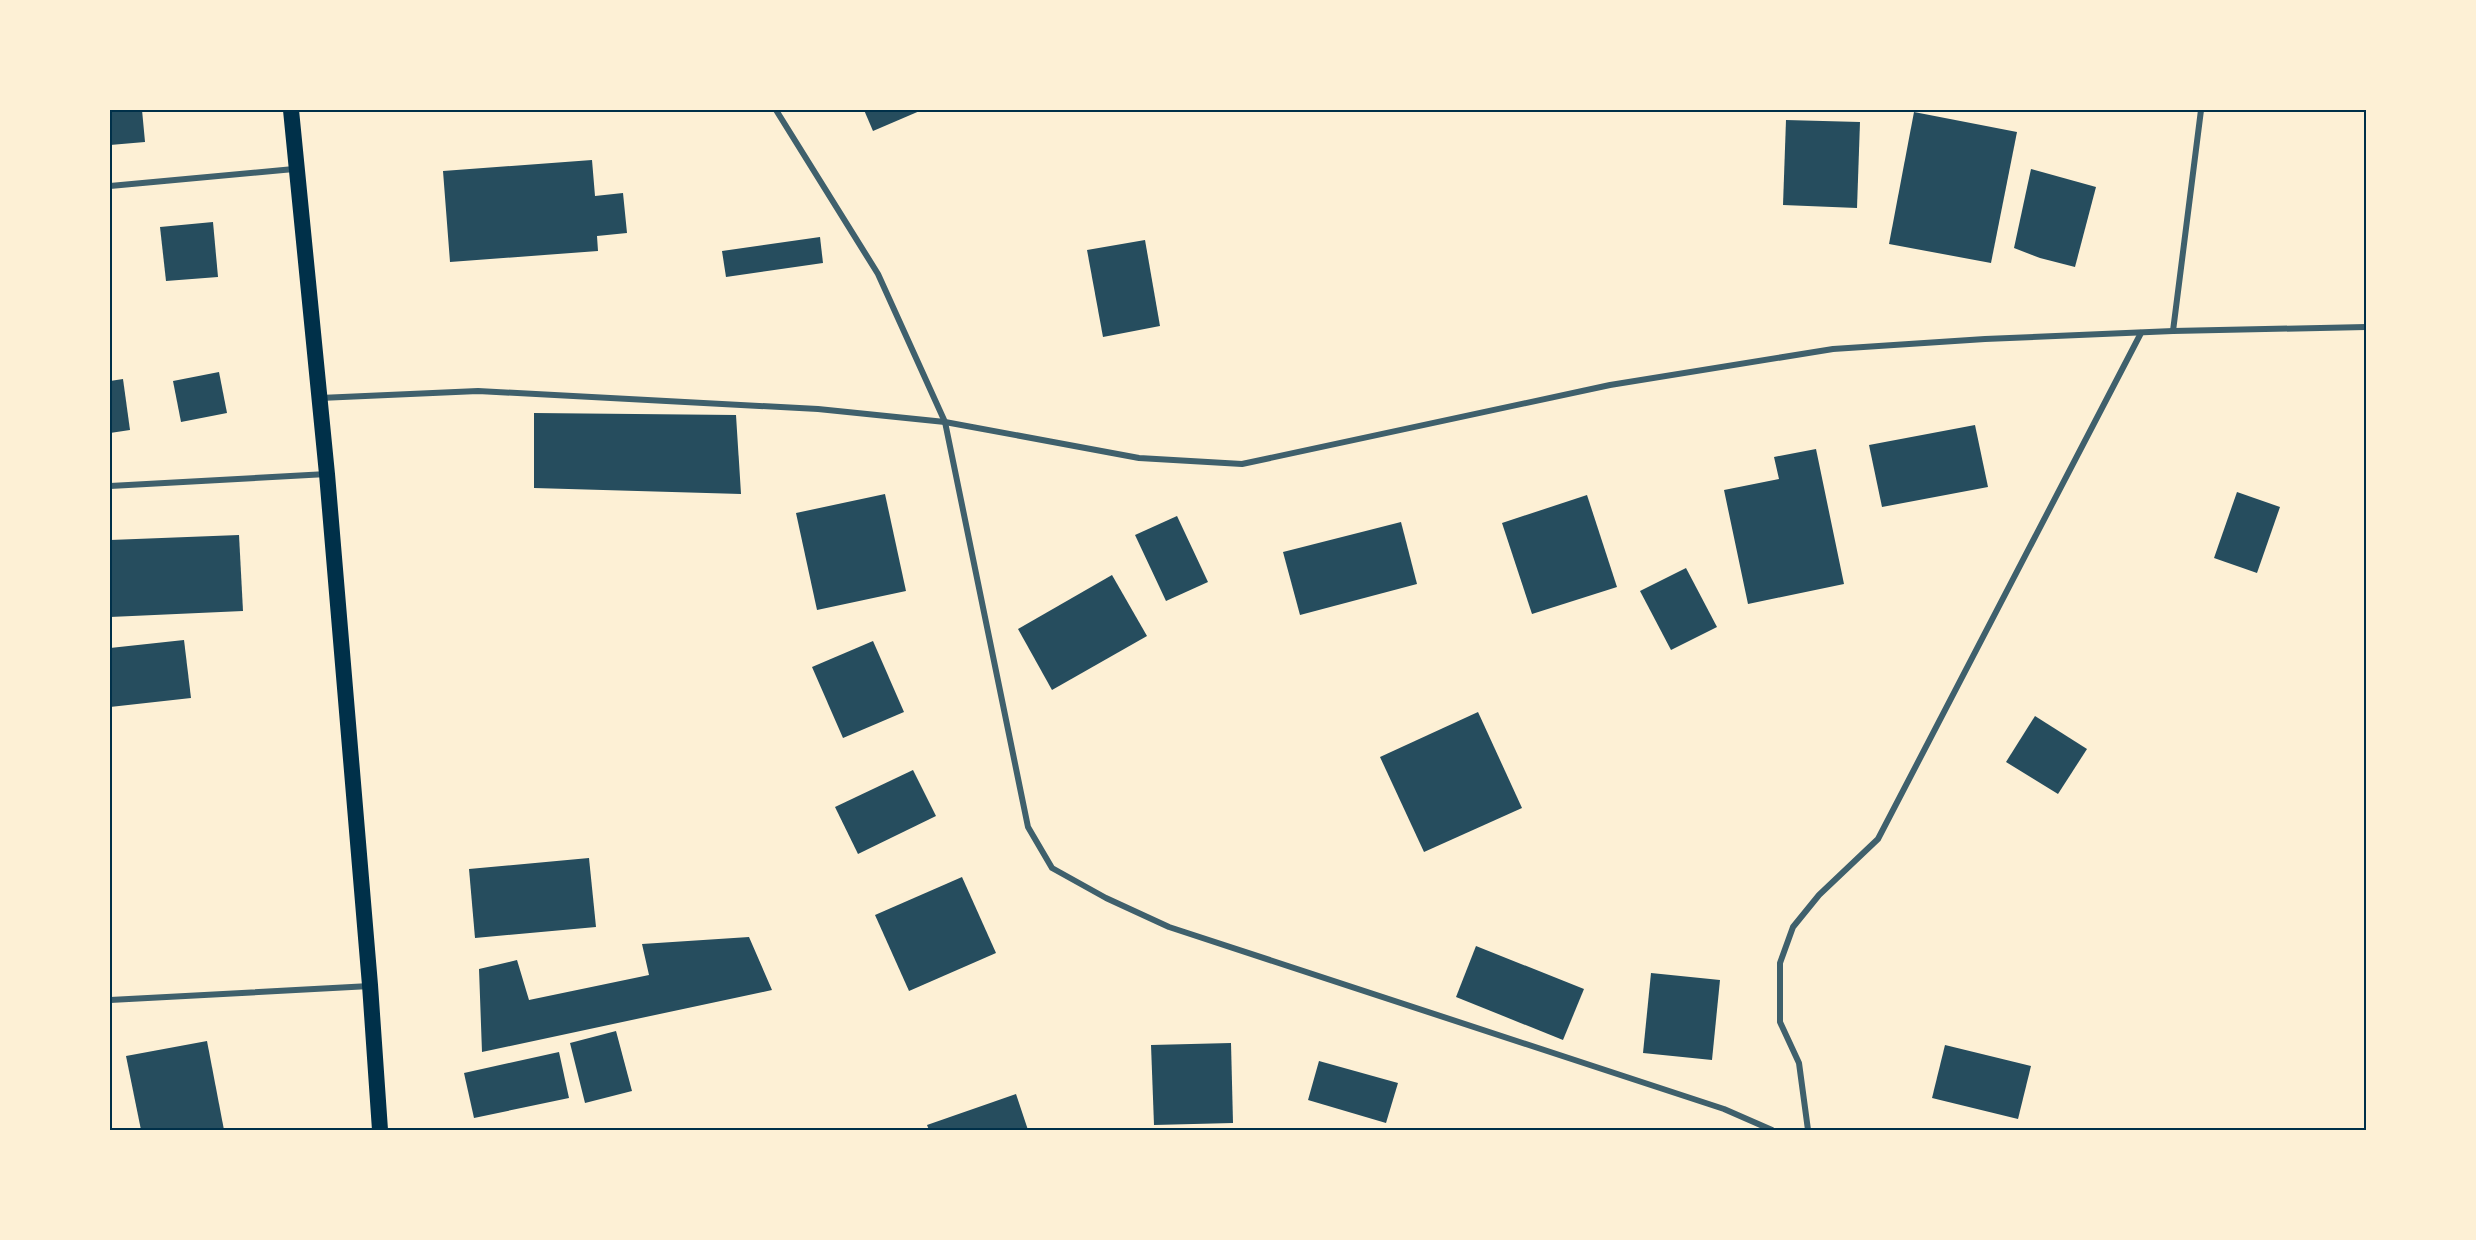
<svg xmlns="http://www.w3.org/2000/svg" width="2476" height="1240" font-family="Bitter,serif">
	<style>
		.building { fill: #264d5e }
		.lines { fill: none; stroke-linecap: round; stroke-linejoin: round }
		.minor { stroke: #3f606c; stroke-width: 6 }
		.trunk { stroke: #003049; stroke-width: 16 }
		.neatline { fill: none; stroke: #003049; stroke-width: 2 }
	</style>
	<rect width="100%" height="100%" fill="#fdf0d5"/>
	<g class="building">
		<path d="M110 110H142L145 142 110 145Z"/>
		<path d="M864 110H922L873 131Z"/>
		<path d="M1914 112 2017 132 1991 263 1889 244Z"/>
		<path d="M1786 120 1860 122 1857 208 1783 205Z"/>
		<path d="M592 160 595 196 623 193 627 233 597 236 598 251 450 262 443 171Z"/>
		<path d="M2031 169 2096 187 2075 267 2040 258 2014 248Z"/>
		<path d="M213 222 218 277 166 281 160 227Z"/>
		<path d="M820 237 823 263 726 277 722 251Z"/>
		<path d="M1145 240 1160 326 1103 337 1087 250Z"/>
		<path d="M219 372 227 413 181 422 173 381Z"/>
		<path d="M123 379 130 430 110 433V381Z"/>
		<path d="M534 413 736 415 741 494 534 488Z"/>
		<path d="M1975 425 1988 487 1882 507 1869 445Z"/>
		<path d="M1816 449 1844 584 1748 604 1724 490 1779 479 1774 457Z"/>
		<path d="M2237 492 2280 507 2257 573 2214 558Z"/>
		<path d="M885 494 906 591 817 610 796 513Z"/>
		<path d="M1587 495 1617 587 1532 614 1502 523Z"/>
		<path d="M1177 516 1208 582 1166 601 1135 535Z"/>
		<path d="M1401 522 1417 584 1300 615 1283 552Z"/>
		<path d="M239 535 243 611 110 617V540Z"/>
		<path d="M1686 568 1717 627 1671 650 1640 591Z"/>
		<path d="M1112 575 1147 636 1052 690 1018 629Z"/>
		<path d="M184 640 191 698 110 707V648Z"/>
		<path d="M873 641 904 712 843 738 812 667Z"/>
		<path d="M1478 712 1522 808 1424 852 1380 757Z"/>
		<path d="M2035 716 2087 749 2058 794 2006 762Z"/>
		<path d="M913 770 936 816 858 854 835 807Z"/>
		<path d="M589 858 596 927 475 938 469 869Z"/>
		<path d="M962 877 996 953 909 991 875 915Z"/>
		<path d="M749 937 772 990 482 1052 479 969 517 960 529 1000 649 975 642 944Z"/>
		<path d="M1476 946 1584 989 1563 1040 1456 997Z"/>
		<path d="M1651 973 1720 980 1712 1060 1643 1053Z"/>
		<path d="M616 1031 632 1091 585 1103 570 1043Z"/>
		<path d="M207 1041 224 1130H141L126 1056Z"/>
		<path d="M1231 1043 1233 1123 1154 1125 1151 1045Z"/>
		<path d="M1945 1045 2031 1066 2018 1119 1932 1098Z"/>
		<path d="M559 1052 569 1098 474 1118 464 1073Z"/>
		<path d="M1319 1061 1398 1083 1386 1123 1308 1100Z"/>
		<path d="M1016 1094 1028 1130H929L927 1125Z"/>
	</g>
	<g class="lines">
		<g class="minor">
			<path d="M776 110 878 274 945 422 1028 827 1052 868 1106 898 1169 927 1724 1109 1772 1130"/>
			<path d="M110 186 294 169"/>
			<path d="M2173 331 2201 110"/>
			<path d="M320 398 478 391 818 409 945 422 1139 458 1242 464 1610 385 1833 349 1985 339 2173 331 2366 327"/>
			<path d="M110 486 327 474"/>
			<path d="M110 1000 370 986"/>
			<path d="M1808 1130 1799 1063 1780 1022V963L1793 927 1819 895 1878 839 2141 333"/>
		</g>
		<path class="trunk" d="M291 110 327 474 370 985 380 1130"/>
	</g>
	<rect width="2476" height="1240" fill="none" stroke="#fdf0d5" stroke-width="222"/>
	<rect x="111" y="111" width="2254" height="1018" class="neatline"/>
</svg>
